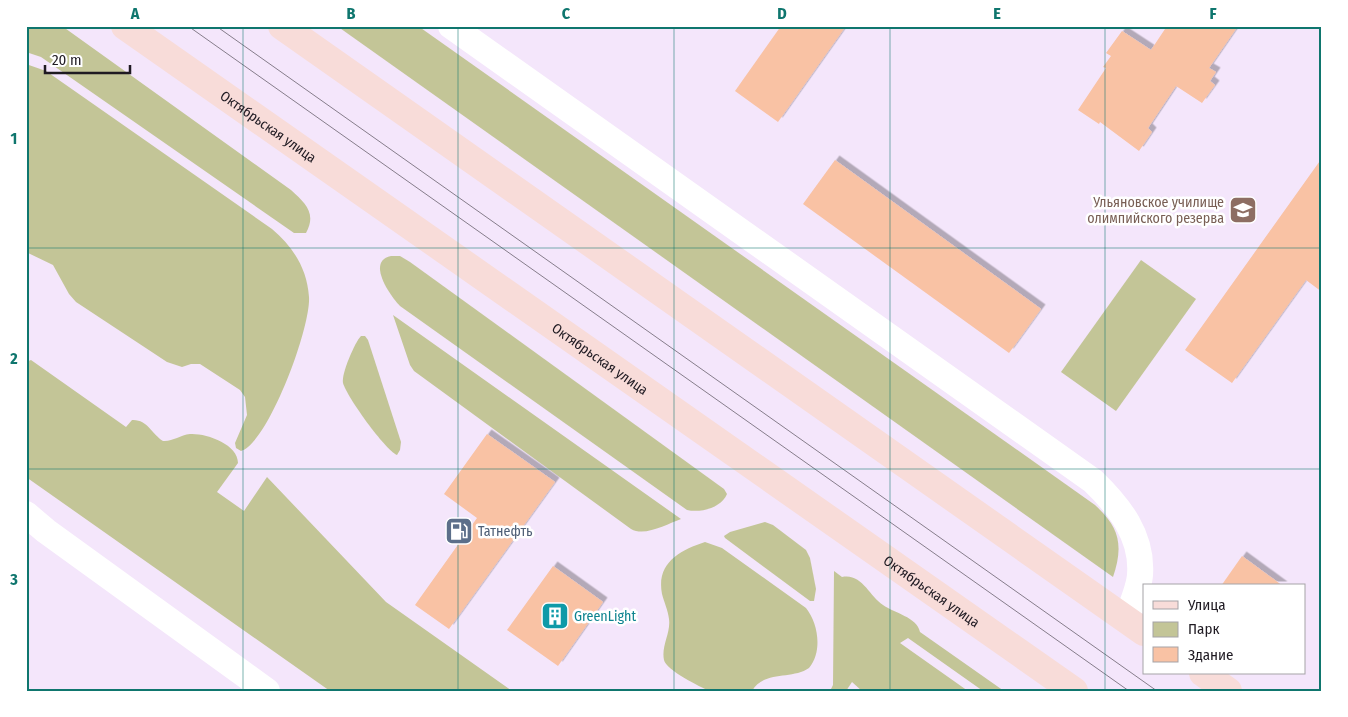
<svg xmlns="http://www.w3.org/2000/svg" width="1348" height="717" font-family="'Fira Sans Condensed',sans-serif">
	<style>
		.green { fill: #c3c597 }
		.building { fill: #f9c2a4; filter: url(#shadow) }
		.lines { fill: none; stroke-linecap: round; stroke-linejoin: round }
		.minor { stroke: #fff; stroke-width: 26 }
		.primary { stroke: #f8dcd9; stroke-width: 28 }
		.tram { stroke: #867d8b; stroke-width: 1 }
		.grid { fill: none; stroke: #0f766e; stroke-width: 1; stroke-opacity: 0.55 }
		.labels { text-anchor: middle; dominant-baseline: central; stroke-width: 5; stroke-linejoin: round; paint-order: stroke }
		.street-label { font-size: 14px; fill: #1f1a22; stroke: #fff }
		.education-label { font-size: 14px; fill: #785e54; stroke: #fff; text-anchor: end }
		.service-label { font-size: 14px; fill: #4e5e75; stroke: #fff; text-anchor: start }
		.culture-label { font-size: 14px; fill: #0d838f; stroke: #fff; text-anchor: start }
		.neatline { fill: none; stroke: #0f766e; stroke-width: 2 }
		.grid-label { font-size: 16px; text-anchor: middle; font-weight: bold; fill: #0f766e }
	</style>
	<defs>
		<filter id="shadow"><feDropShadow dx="4.5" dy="-4.5" stdDeviation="0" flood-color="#0004"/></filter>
	</defs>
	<rect width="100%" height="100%" fill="#f4e6fb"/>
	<g class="green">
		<path d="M26 26H62L291 190C305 203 317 213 306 233H294L41 57 26 52Z"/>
		<path d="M337 26H418L1095 505C1119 527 1124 545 1113 577Z"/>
		<path d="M26 64 46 71 272 229C293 247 307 268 309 297 311 327 269 442 241 451L236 448 235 443 247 415 245 397 240 390 200 364H191L182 367 167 362 76 302 69 294 53 265 26 252Z"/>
		<path d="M391 256H400L410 262 724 489 727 494C721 508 701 513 687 510L400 306C390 296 366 261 391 256Z"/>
		<path d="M1141 260 1196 299 1116 411 1061 372Z"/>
		<path d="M393 315 681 519C667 524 645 537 631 529L414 371 410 365Z"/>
		<path d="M361 336H365L368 340 401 442 400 450 397 455C385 450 347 397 343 383 341 374 355 342 361 336Z"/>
		<path d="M31 360 126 427 132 420C147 419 152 434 163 441 172 442 180 435 190 434 206 433 238 444 238 463L217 492 244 511 267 477 386 602 512 691H330L26 477V362Z"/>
		<path d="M765 522 773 525 806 550 810 558 816 589 814 601H810L725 538 724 536 730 532Z"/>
		<path d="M705 542 722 548 806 608C818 623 823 651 809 668 792 680 764 670 752 691 740 691 722 694 710 691 700 687 666 670 664 660 661 646 671 633 669 619 668 610 664 602 662 594 656 563 680 550 705 542Z"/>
		<path d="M834 571 842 577C862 573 869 596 883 605 894 613 917 617 920 632L1004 691H983L908 638 900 643 968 691H862L852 682 846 691H830L833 685Z"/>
	</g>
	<g class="building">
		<path d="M781 26H846L778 122 735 91Z"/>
		<path d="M1167 26H1238L1209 68 1216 72 1210 81 1215 85 1202 103 1176 86 1148 128 1152 132 1139 151 1100 122 1099 124 1078 110 1106 68 1103 67 1111 56 1106 53 1122 31 1151 50Z"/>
		<path d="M1322 158V292L1306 280 1232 383 1185 350Z"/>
		<path d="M835 160 1041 309 1009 353 803 204Z"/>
		<path d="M487 434 555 482 449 629 415 605 477 518 444 494Z"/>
		<path d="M1242 556 1283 586H1221Z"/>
		<path d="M553 566 603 602 558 666 507 630Z"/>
	</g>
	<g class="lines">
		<g class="minor">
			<path d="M451 26 1093 481C1119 506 1143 536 1140 575 1139 589 1131 606 1126 620"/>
			<path d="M26 514 46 531 267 691"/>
		</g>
		<g class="primary">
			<path id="s1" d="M125 26 1074 691"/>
			<path d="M282 26 1144 632"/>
			<path d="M1203 673 1228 691"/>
		</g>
		<g class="tram">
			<path d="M188 26 1129 691"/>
			<path d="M216 26 1157 691"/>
		</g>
	</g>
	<path class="grid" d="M243 26V691M458 26V691M674 26V691M890 26V691M1105 26V691M26 248H1322M26 469H1322"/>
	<defs>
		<g id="university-square" transform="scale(1.4375)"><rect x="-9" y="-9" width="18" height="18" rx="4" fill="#8d6e63" stroke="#fff"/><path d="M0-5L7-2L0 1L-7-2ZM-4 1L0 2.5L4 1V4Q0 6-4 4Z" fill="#fff"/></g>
		<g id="fuel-square" transform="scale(1.4375)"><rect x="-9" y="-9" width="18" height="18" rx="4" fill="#5c6f8a" stroke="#fff"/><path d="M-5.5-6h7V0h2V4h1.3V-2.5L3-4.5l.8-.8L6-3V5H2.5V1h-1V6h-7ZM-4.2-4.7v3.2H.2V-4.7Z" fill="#fff"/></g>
		<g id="building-square" transform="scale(1.4375)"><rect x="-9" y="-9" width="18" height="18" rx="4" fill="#0f9aa8" stroke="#fff"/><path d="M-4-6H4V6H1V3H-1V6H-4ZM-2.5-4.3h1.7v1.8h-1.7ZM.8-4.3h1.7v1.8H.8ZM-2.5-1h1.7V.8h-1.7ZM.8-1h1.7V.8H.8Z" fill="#fff"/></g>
	</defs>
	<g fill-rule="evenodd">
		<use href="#university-square" x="1243" y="210"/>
		<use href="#fuel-square" x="459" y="531"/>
		<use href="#building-square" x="555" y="616"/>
	</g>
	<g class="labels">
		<g class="street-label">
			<text stroke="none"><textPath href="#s1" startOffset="175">Октябрьская улица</textPath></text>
			<text stroke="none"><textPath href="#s1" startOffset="580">Октябрьская улица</textPath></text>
			<text stroke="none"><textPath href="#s1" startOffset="985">Октябрьская улица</textPath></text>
		</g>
		<g class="education-label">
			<text x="1224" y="202">Ульяновское училище<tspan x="1224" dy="16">олимпийского резерва</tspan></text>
		</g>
		<g class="service-label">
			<text x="478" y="531">Татнефть</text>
		</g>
		<g class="culture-label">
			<text x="574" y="616">GreenLight</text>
		</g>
	</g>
	<rect width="1348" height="717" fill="none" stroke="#ffffff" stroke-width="55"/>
	<rect x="1143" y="584" width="162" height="90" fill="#ffffff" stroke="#a5a3a7"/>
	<rect x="1153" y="601" width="25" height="8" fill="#f8dcd9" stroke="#a5a3a7"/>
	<text x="1188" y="610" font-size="15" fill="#1f1a22">Улица</text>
	<rect x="1153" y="622" width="25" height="15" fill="#c3c597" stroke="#a5a3a7"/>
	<text x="1188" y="634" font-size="15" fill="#1f1a22">Парк</text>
	<rect x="1153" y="647" width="25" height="15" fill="#f9c2a4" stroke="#a5a3a7"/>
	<text x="1188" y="660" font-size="15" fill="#1f1a22">Здание</text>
	<path d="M45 65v8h85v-8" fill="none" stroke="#1f1a22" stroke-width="2.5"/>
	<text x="52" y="65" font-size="15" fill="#1f1a22" stroke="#ffffff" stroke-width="4" paint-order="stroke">20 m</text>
	<rect x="28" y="28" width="1292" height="662" class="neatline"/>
	<g class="grid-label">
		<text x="135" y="19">A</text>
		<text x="351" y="19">B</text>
		<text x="566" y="19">C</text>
		<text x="782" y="19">D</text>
		<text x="997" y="19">E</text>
		<text x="1213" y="19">F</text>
		<text x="14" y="144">1</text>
		<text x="14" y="364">2</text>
		<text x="14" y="585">3</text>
	</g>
</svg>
